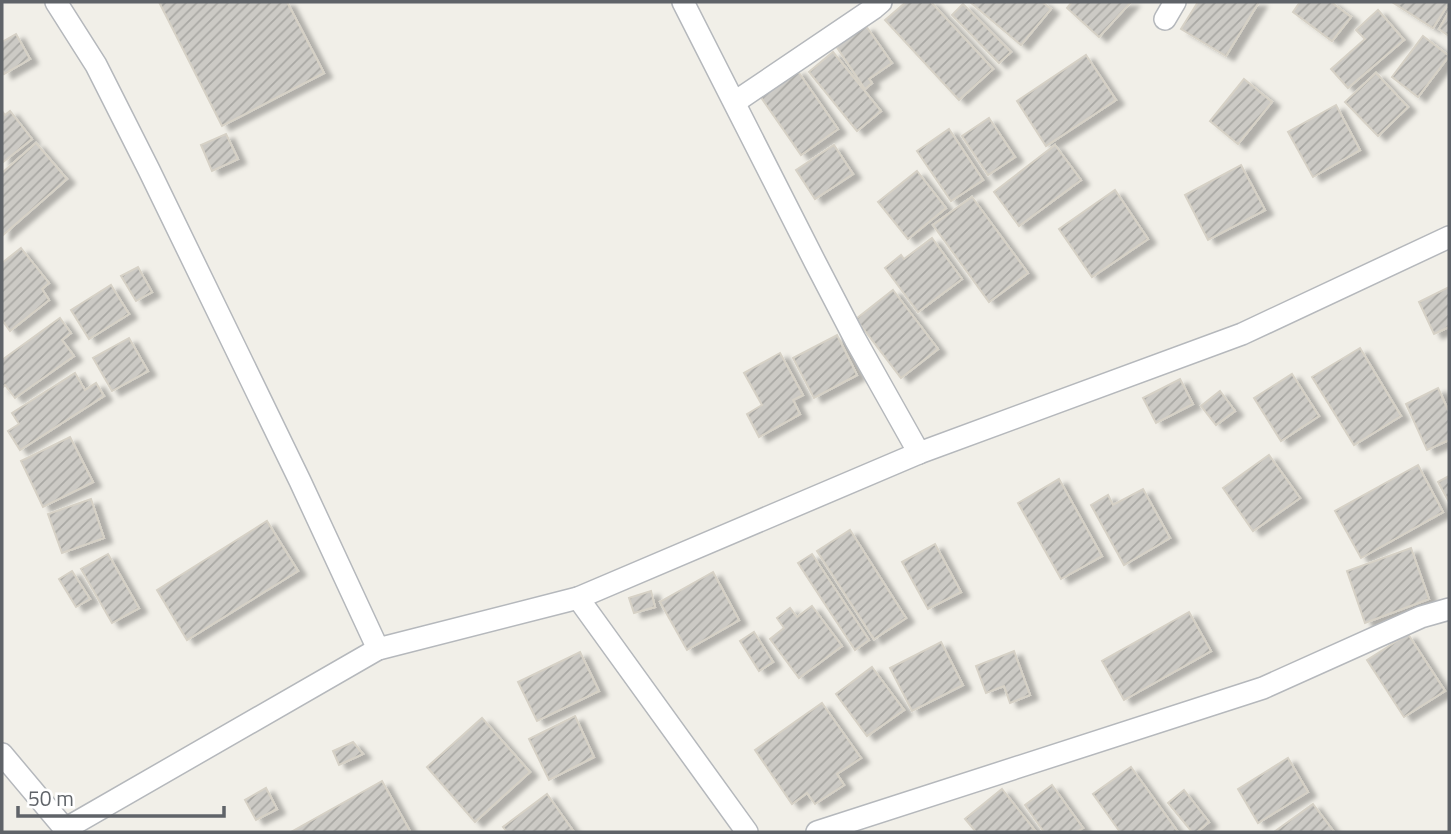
<svg xmlns="http://www.w3.org/2000/svg" width="1451" height="834" font-family="'Titillium Web',sans-serif">
	<style>
		.building { fill: url(#building-hatch); stroke: #d6d1c6; stroke-width: 2; filter: url(#shadow) }
		.lines { fill: none; stroke-linecap: round; stroke-linejoin: round }
		.minor-casing { stroke: #b5b8bc; stroke-width: 24 }
		.minor { stroke: #fff; stroke-width: 21 }
	</style>
	<defs>
		<pattern id="building-hatch" width="6" height="6" patternUnits="userSpaceOnUse" patternTransform="scale(1.75)"><rect width="6" height="6" fill="#cccac5"/><path d="M-1 1l2-2M0 6l6-6M5 7l2-2" fill="none" stroke="#a9a8a4"/></pattern>
		<filter id="shadow"><feDropShadow dx="8" dy="4.5" stdDeviation="2" flood-color="#0004"/></filter>
	</defs>
	<rect width="100%" height="100%" fill="#f1efe8"/>
	<g class="building">
		<path d="M159 2H287L324 73 222 126Z"/>
		<path d="M906 2H931L993 69 959 100 885 20Z"/>
		<path d="M970 2H1042L1051 9 1021 45Z"/>
		<path d="M1072 2H1131L1099 37 1067 8Z"/>
		<path d="M1198 2H1259L1226 56 1181 29Z"/>
		<path d="M1300 2H1331L1351 17 1332 41 1293 12Z"/>
		<path d="M1392 2H1449V3L1433 28Z"/>
		<path d="M963 4 1011 52 999 63 952 15Z"/>
		<path d="M1378 10 1404 40 1348 88 1331 69 1365 39 1356 30Z"/>
		<path d="M1449 12V36L1439 29Z"/>
		<path d="M866 26 892 63 869 79 872 83 865 89 836 46Z"/>
		<path d="M16 34 30 59 4 74 2 69V42Z"/>
		<path d="M1423 36 1449 56 1418 97 1392 77Z"/>
		<path d="M833 52 881 111 857 131 809 72Z"/>
		<path d="M1086 55 1116 100 1046 146 1017 101Z"/>
		<path d="M797 70 838 129 801 155 760 96Z"/>
		<path d="M1376 73 1408 107 1378 136 1345 102Z"/>
		<path d="M1244 79 1272 102 1238 144 1210 121Z"/>
		<path d="M1336 105 1360 150 1313 177 1288 132Z"/>
		<path d="M2 111 5 115 10 111 32 139 2 163Z"/>
		<path d="M989 118 1015 157 988 175 962 136Z"/>
		<path d="M949 129 983 180 951 201 917 151Z"/>
		<path d="M226 134 238 159 212 171 201 145Z"/>
		<path d="M36 143 67 179 2 236V173Z"/>
		<path d="M834 145 853 174 815 199 796 170Z"/>
		<path d="M1055 145 1081 180 1019 226 994 192Z"/>
		<path d="M1241 165 1265 210 1208 240 1185 195Z"/>
		<path d="M917 171 946 208 908 239 878 202Z"/>
		<path d="M1115 190 1148 239 1092 277 1059 229Z"/>
		<path d="M972 197 1028 273 989 302 933 225Z"/>
		<path d="M932 238 962 279 918 312 885 268 901 255 904 259Z"/>
		<path d="M21 248 49 283 42 289 49 300 10 331 2 320V263Z"/>
		<path d="M138 267 152 292 136 301 121 276Z"/>
		<path d="M111 285 129 314 89 339 71 310Z"/>
		<path d="M1449 287V327L1434 334 1419 302Z"/>
		<path d="M893 290 938 349 901 378 856 319Z"/>
		<path d="M60 318 71 333 62 340 74 356 15 398 5 385 2 388V360Z"/>
		<path d="M837 335 857 375 814 398 793 358Z"/>
		<path d="M129 338 148 371 112 391 93 358Z"/>
		<path d="M1360 348 1401 416 1354 445 1312 377Z"/>
		<path d="M780 353 803 395 793 400 800 414 759 437 747 414 762 405 744 373Z"/>
		<path d="M75 373 85 390 96 383 104 396 20 450 8 431 19 424 12 413Z"/>
		<path d="M1292 374 1319 416 1281 441 1254 398Z"/>
		<path d="M1180 379 1193 404 1156 423 1143 398Z"/>
		<path d="M1438 388 1449 412V440L1427 450 1406 404Z"/>
		<path d="M1220 391 1235 411 1216 425 1201 406Z"/>
		<path d="M70 437 93 482 43 507 21 461Z"/>
		<path d="M1269 455 1300 498 1253 531 1223 488Z"/>
		<path d="M1418 465 1443 512 1361 558 1335 511Z"/>
		<path d="M1449 476V502L1438 482Z"/>
		<path d="M1059 479 1102 556 1061 579 1018 503Z"/>
		<path d="M1143 489 1170 538 1124 565 1091 505 1108 495 1113 505Z"/>
		<path d="M91 499 104 538 62 553 48 514Z"/>
		<path d="M267 521 298 571 187 640 157 590Z"/>
		<path d="M850 530 906 618 874 639 817 551Z"/>
		<path d="M935 544 961 592 928 609 902 562Z"/>
		<path d="M1411 548 1429 599 1365 623 1347 571Z"/>
		<path d="M108 554 139 608 112 623 81 569Z"/>
		<path d="M812 554 869 640 855 650 798 563Z"/>
		<path d="M72 571 90 599 76 607 59 579Z"/>
		<path d="M713 572 739 620 687 650 660 602Z"/>
		<path d="M651 591 655 607 634 613 629 598Z"/>
		<path d="M812 606 842 646 799 678 770 639 784 628 777 618 790 608 797 617Z"/>
		<path d="M1189 612 1211 651 1124 700 1102 661Z"/>
		<path d="M754 632 773 662 759 671 740 641Z"/>
		<path d="M1408 634 1445 691 1404 717 1367 660Z"/>
		<path d="M941 642 963 685 912 711 890 668Z"/>
		<path d="M1014 651 1030 695 1010 703 1004 686 986 693 976 666Z"/>
		<path d="M580 652 599 691 537 721 518 682Z"/>
		<path d="M872 667 904 710 867 736 836 694Z"/>
		<path d="M822 703 861 758 837 774 844 785 815 804 807 793 792 804 755 750Z"/>
		<path d="M575 716 594 757 549 780 529 739Z"/>
		<path d="M482 718 530 772 475 822 427 767Z"/>
		<path d="M353 742 363 754 339 765 333 751Z"/>
		<path d="M1288 758 1308 792 1258 823 1238 789Z"/>
		<path d="M1131 767 1178 832H1120L1093 794Z"/>
		<path d="M382 781 410 831 408 832H291Z"/>
		<path d="M1052 785 1083 828 1076 832H1044L1025 805Z"/>
		<path d="M266 788 277 809 256 820 245 800Z"/>
		<path d="M1002 789 1036 832H976L965 819Z"/>
		<path d="M1184 790 1209 822 1197 832H1192L1168 803Z"/>
		<path d="M547 794 574 832H507L503 827Z"/>
		<path d="M1313 804 1334 832H1274Z"/>
	</g>
	<g class="lines">
		<g class="minor-casing">
			<g id="minor">
				<path d="M56 2 96 65 149 170 300 481 378 649"/>
				<path d="M683 2 815 262 855 339 919 453"/>
				<path d="M1165 19 1175 2"/>
				<path d="M735 102 874 8 881 2"/>
				<path d="M578 598 747 832"/>
				<path d="M2 754 65 829 378 649 578 598 919 453 1242 334 1449 237"/>
				<path d="M817 832 1263 688 1421 617 1449 609"/>
			</g>
		</g>
		<use href="#minor" class="minor"/>
	</g>
	<rect width="1451" height="834" fill="none" stroke="#5f6368" stroke-width="7"/>
	<path d="M18 806v10h206v-10" fill="none" stroke="#5f6368" stroke-width="3.5"/>
	<text x="28" y="806" font-size="21" fill="#5f6368" stroke="#ffffff" stroke-width="5" paint-order="stroke">50 m</text>
</svg>
